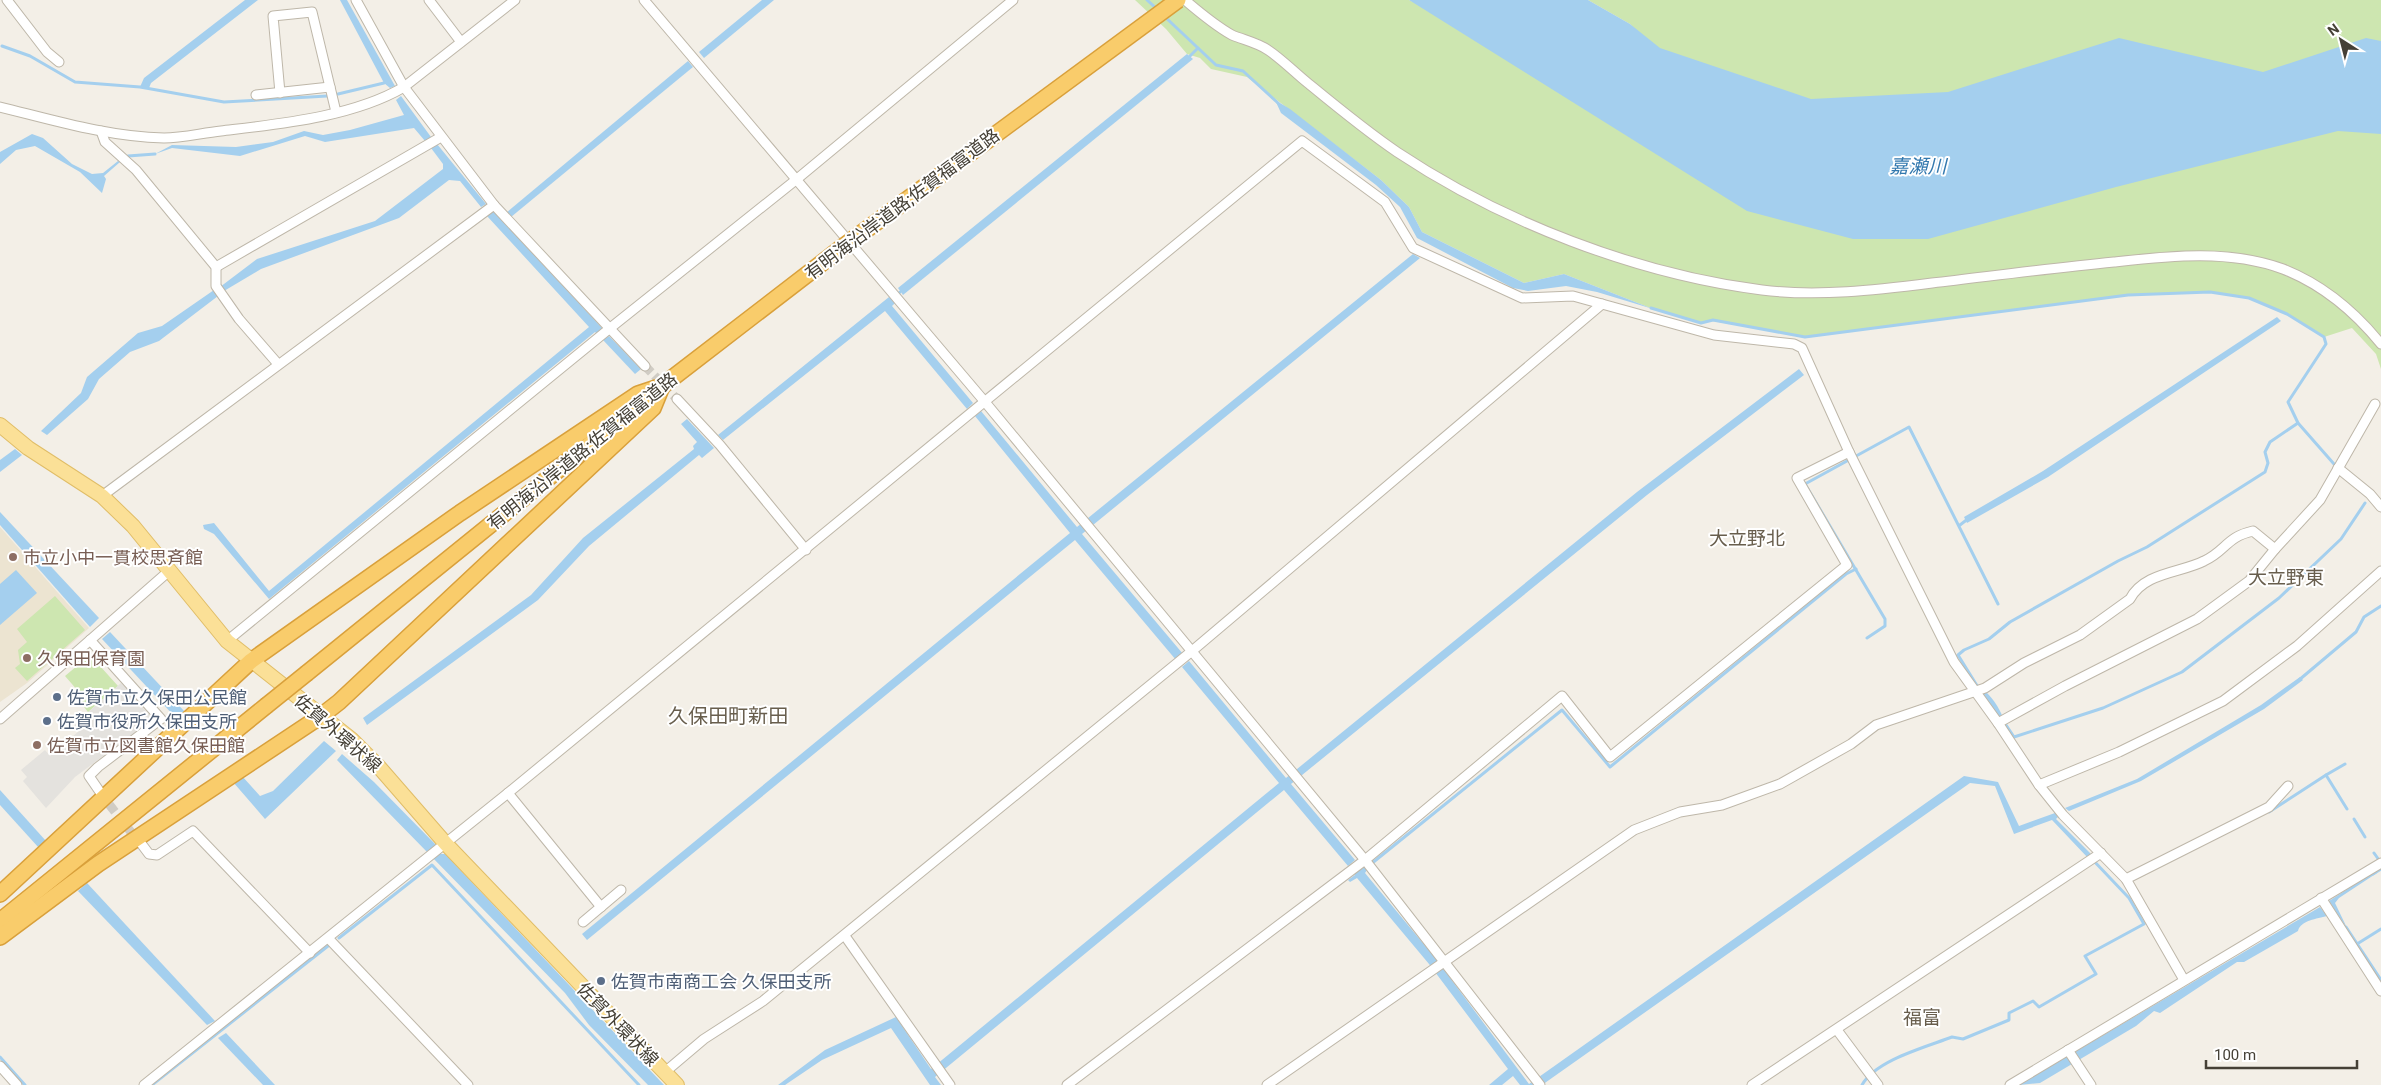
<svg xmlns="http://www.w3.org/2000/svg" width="2381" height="1085" font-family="Roboto,'Noto Sans JP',sans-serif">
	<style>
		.education { fill: #ece4d1 }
		.green { fill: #cde6b0 }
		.parking { fill: #e4e2de }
		.water { fill: #a4cfee }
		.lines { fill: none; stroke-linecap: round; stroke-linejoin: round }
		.stream { stroke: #a4cfee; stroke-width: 3 }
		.street-tunnel { stroke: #d0ccc4; stroke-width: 9; stroke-dasharray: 9 4.5; stroke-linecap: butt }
		.street-casing { stroke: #beb7a9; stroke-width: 11 }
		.primary-casing { stroke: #e0bd67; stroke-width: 16 }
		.highway-casing { stroke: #d9a03b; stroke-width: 18 }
		.street { stroke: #fff; stroke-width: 9 }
		.primary { stroke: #fbe097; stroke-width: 14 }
		.highway { stroke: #f9cc6b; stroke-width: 15 }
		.highway-bridge-casing { stroke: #d9a03b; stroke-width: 18; stroke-linecap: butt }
		.highway-bridge { stroke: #f9cc6b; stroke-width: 15 }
		.education-dot { fill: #8d6e63; stroke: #fff; stroke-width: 2 }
		.service-dot { fill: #5c6f8a; stroke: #fff; stroke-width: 2 }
		.labels { text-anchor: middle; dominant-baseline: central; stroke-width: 4; stroke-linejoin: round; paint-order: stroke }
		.street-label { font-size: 18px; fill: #454036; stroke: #fff }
		.education-label { font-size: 18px; fill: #785e54; stroke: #fff; text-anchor: start }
		.service-label { font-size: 18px; fill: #4e5e75; stroke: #fff; text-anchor: start }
		.water-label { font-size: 19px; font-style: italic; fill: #3278ae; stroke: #fff }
		.neighbourhood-label { font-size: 19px; fill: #685e4d; stroke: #fff }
		.quarter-label { font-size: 20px; fill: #685e4d; stroke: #fff }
	</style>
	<rect width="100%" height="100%" fill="#f3efe7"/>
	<path class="education" d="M0 527 89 628 27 683 0 702Z"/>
	<g class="green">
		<path d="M1135 0H1409L1619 101 2220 149 2381 114V369L2376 354 2352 328 2324 337 2287 314 2249 298 2210 292 2128 295 1805 337 1713 321 1701 322 1653 309 1564 274 1524 283 1422 232 1409 207 1381 180 1247 77 1211 69 1200 58 1187 54 1166 29Z"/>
		<path d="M1588 0H2381V54L2045 158 1686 78 1630 24Z"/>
		<path d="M55 596 85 630 27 681 15 668 20 664 18 650 27 642 17 629Z"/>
		<path d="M90 655 118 686 88 712 81 703 85 699 65 676Z"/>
	</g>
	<path class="parking" d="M121 683 151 717 150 721 75 777 46 808 23 781 27 777 21 770 45 750 50 756 79 731 74 725Z"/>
	<g class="water">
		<path d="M245 0H258L151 83 149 88 140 87 144 78Z"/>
		<path d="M340 0H347L395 86 390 88 384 83Z"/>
		<path d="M762 0H774L704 58 699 52Z"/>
		<path d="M1409 0H1588L1630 24 1660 48 1811 99 1948 92 2119 38 2263 72 2366 38 2381 41V134L2338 131 2116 187 1928 239H1853L1747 211Z"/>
		<path d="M1187 54 1193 59 903 295 898 288Z"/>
		<path d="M688 61 693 67 511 217 506 213Z"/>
		<path d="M401 96 431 137 425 141 414 128 325 142 305 136 240 156 172 148 155 154 172 145 236 147 273 142 304 131 323 135 350 130 404 115 396 100Z"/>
		<path d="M1275 100 1290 109 1381 180 1409 207 1422 232 1524 283 1564 274 1653 309 1597 292 1566 286 1528 291 1513 288 1417 238 1400 207 1376 185 1281 113Z"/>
		<path d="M32 134 43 138 72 164 92 174 103 173 118 161 120 162 104 176 106 179 102 193 80 172 35 146 16 150 0 164V152Z"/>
		<path d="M437 144 486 204 481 207 460 181 449 180 399 218 261 269 224 291 220 287 257 259 375 221 443 169V164L431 148Z"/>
		<path d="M493 211 603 329 597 334 595 332 269 599 214 534 204 529 203 525 214 523 269 591 589 327 487 216Z"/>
		<path d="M1413 254 1420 258 1082 534 1183 654 1176 660 1075 540 587 940 582 934 1070 533 975 416 981 411 1077 527Z"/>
		<path d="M214 290 218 296 159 341 130 352 99 379 88 399 47 435 41 431 81 393 87 377 138 333 162 326Z"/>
		<path d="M889 297 895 303 892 306 973 403 967 409 885 311 723 440 718 435Z"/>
		<path d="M2277 317 2281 321 2048 477 1967 523 1964 517 2043 471Z"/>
		<path d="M609 336 641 369 635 374 603 340Z"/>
		<path d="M1799 369 1804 375 1647 495 1291 784 1355 860 1348 866 1284 790 935 1077 941 1085H930L891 1028 822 1060 785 1085H778L825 1050 896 1017 931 1069 1279 783 1182 667 1189 661 1286 778 1637 492Z"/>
		<path d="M687 419 714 448 702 458 699 455 589 546 538 600 367 725 363 718 531 595 583 538 694 449 693 446 697 442 681 424Z"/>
		<path d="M15 449 22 455 0 472V460Z"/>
		<path d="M0 512 99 618 90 627 0 525Z"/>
		<path d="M16 570 37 593 0 625V584Z"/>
		<path d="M110 632 185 712 177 719 102 639Z"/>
		<path d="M2300 677 2303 680 2264 709 2141 781 2069 811 2065 808 2137 779 2261 705Z"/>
		<path d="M1974 681C1992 696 1999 705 2007 728L1975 687Z"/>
		<path d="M324 741 336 751 265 819 233 782 242 776 260 796 273 791Z"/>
		<path d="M342 754 374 782 436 845 441 854H445L664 1085H648L589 1025 565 993 337 760Z"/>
		<path d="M1964 776 1998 782 2019 826 2055 813 2058 817 2056 819 2091 854 2088 858 2052 820 2014 834 1995 786 1970 783 1542 1085H1520L1513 1076 1502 1085H1489L1508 1069 1429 964 1357 878 1350 882 1348 880 1355 875 1354 873 1365 867 1367 870 1365 873 1436 959 1529 1084Z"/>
		<path d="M0 790 46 841 39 848 0 805Z"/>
		<path d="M2376 871 2377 873 2339 898 2335 903 2348 930 2329 901Z"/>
		<path d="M87 883 215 1021 207 1025 78 891Z"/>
		<path d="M2320 907 2327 916C2317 919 2301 920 2298 931L2244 962H2237L2160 1013 2154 1011 2136 1026 2040 1083 2019 1085Z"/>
		<path d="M226 1033 275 1085H263L218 1038Z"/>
	</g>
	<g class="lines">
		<g class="stream">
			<path d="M1147 0 1158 10"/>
			<path d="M1164 16 1216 65 1243 71 1278 103"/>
			<path d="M2 46 30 56 75 82 140 87 224 102 327 96"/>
			<path d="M1190 56 1198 48"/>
			<path d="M338 94 384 83"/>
			<path d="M128 156 155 154"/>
			<path d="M892 300 900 292"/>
			<path d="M1651 308 1701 323 1713 320 1805 337 2128 295 2210 292 2249 298 2287 314 2324 337 2326 344 2288 402 2298 423 2334 464"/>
			<path d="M1960 525 1969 518"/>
			<path d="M1867 638 1885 626V619L1805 484 1909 427 1998 604"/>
			<path d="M2299 680 2356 632 2364 617 2381 606"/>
			<path d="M1976 684 1958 655 1964 650 1989 639 2010 622 2118 561 2147 547 2265 472 2268 463 2265 452 2270 442 2298 423"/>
			<path d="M2006 725 2014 737 2103 708 2182 672 2279 598 2341 539 2365 503"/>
			<path d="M2326 775 2345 764"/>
			<path d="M2269 812 2326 775 2347 809"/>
			<path d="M2354 819 2365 837"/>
			<path d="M2374 853 2379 860"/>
			<path d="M1371 864 1562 710 1610 767 1846 574 1856 569"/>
			<path d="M2373 874 2381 869"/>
			<path d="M2346 927 2381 980"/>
			<path d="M339 938 432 865 639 1085"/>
			<path d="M2357 944 2381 929"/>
			<path d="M0 1057 25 1085"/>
			<path d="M152 1085 328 946"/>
			<path d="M1862 1085C1876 1060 1926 1047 1952 1037L1963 1039 2009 1020V1013L2033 1001 2039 1007 2096 974 2085 956 2144 924 2129 898 2092 859"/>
		</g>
		<g class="street-tunnel">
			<path d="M645 366 677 399"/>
			<path d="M101 794 138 841"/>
		</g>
		<g class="street-casing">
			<g id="street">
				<path d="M7 0 47 52 59 62"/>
				<path d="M356 0 404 87 494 205 645 366"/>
				<path d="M429 0 461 42"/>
				<path d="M644 0 985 402 1365 860 1540 1085"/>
				<path d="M1185 0C1199 12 1216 26 1232 35 1244 40 1258 43 1268 50 1283 60 1295 73 1309 84 1337 107 1366 131 1397 152 1502 222 1636 274 1762 290 1818 297 1876 290 1932 283 1992 276 2053 268 2114 262 2169 256 2229 249 2283 269 2321 284 2355 312 2381 344"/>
				<path d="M280 93 273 16 312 12 336 112"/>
				<path d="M256 95 330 87"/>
				<path d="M0 107C53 120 109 137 164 138 182 138 202 133 221 131 279 124 353 117 404 87L515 0"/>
				<path d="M101 131 105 142 136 170 216 267V286L239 319 278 364"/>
				<path d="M216 267 441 137"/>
				<path d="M677 399 720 445 806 550"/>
				<path d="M2338 468 2370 494 2381 507"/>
				<path d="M102 496 494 205"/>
				<path d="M90 640 161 719 98 767 89 776 100 792"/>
				<path d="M227 641 609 329 797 179 1013 0"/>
				<path d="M0 719 169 571"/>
				<path d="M1998 723 2065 686 2197 619 2249 581 2275 549 2320 500 2375 404"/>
				<path d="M2039 785 2119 752 2223 701 2297 646 2381 571"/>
				<path d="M508 793 601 907"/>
				<path d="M140 842 149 854 157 855 193 831 310 953"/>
				<path d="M2126 879 2269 807 2288 786"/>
				<path d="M2321 898 2381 991"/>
				<path d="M583 922 621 890"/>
				<path d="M845 936 950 1085"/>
				<path d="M329 939 468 1085"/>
				<path d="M1837 1030 1878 1085"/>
				<path d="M2068 1050 2091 1085"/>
				<path d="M0 1066 17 1085"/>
				<path d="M665 1072 704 1039 763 1001 1192 651 1602 304"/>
				<path d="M144 1085 508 793 1302 141 1385 202 1413 248 1522 298 1573 296 1714 335 1794 344 1802 348 1849 452 1954 662 1998 723 2039 785 2063 815 2126 879 2184 980"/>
				<path d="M1067 1085 1365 860 1562 696 1610 757 1847 565 1797 478 1849 452"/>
				<path d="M1267 1085 1634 830 1680 812 1722 805 1780 784 1851 744 1876 725 1985 688 2024 663 2080 635 2130 599C2144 572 2181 573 2204 561 2226 551 2226 537 2253 531L2275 549"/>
				<path d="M1752 1085 2101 853"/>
				<path d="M2010 1085 2381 863"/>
			</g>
		</g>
		<g class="primary-casing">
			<path id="primary" d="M0 425 28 448 102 496 133 526 227 641 351 739 379 767 446 844 677 1085"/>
		</g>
		<g class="highway-casing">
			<g id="highway">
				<path d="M307 673 662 386 840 249"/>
				<path d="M0 894 251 661 460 513 638 394 662 386"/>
				<path d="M0 921 266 706"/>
				<path d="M0 937 98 864 321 716 339 702 653 408 662 386"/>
			</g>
		</g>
		<use href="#street" class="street"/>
		<use href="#primary" class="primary"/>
		<use href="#highway" class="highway"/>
		<g class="highway-bridge-casing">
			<g id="highway-bridge">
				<path d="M840 249 1178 0"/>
				<path d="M266 706 307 673"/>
			</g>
		</g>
		<use href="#highway-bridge" class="highway-bridge"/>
	</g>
	<g class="education-dot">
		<circle cx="13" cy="557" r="5"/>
		<circle cx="27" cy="658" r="5"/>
		<circle cx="37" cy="745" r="5"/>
	</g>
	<g class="service-dot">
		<circle cx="57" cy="697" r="5"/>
		<circle cx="47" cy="721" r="5"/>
		<circle cx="601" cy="981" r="5"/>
	</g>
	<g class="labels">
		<g class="street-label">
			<text transform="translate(902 204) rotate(-37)">有明海沿岸道路;佐賀福富道路</text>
			<text transform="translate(582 451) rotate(-39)">有明海沿岸道路;佐賀福富道路</text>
			<text transform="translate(338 733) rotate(41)">佐賀外環状線</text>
			<text transform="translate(618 1024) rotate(46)">佐賀外環状線</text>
		</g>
		<g class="education-label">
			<text x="23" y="557">市立小中一貫校思斉館</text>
			<text x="37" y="658">久保田保育園</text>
			<text x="47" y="745">佐賀市立図書館久保田館</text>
		</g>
		<g class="service-label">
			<text x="67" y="697">佐賀市立久保田公民館</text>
			<text x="57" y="721">佐賀市役所久保田支所</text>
			<text x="611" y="981">佐賀市南商工会 久保田支所</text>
		</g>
		<g class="water-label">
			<text x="1918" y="166">嘉瀬川</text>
		</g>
		<g class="neighbourhood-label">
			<text x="1747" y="538">大立野北</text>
			<text x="2286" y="577">大立野東</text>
			<text x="1922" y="1017">福富</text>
		</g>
		<g class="quarter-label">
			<text x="728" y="716">久保田町新田</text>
		</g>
	</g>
	<g transform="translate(2341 40) rotate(324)" stroke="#ffffff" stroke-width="4" paint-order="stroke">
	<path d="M0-4L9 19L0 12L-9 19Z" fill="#454036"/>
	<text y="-8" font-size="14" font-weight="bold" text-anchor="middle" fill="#454036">N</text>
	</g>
	<path d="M2206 1060v8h151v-8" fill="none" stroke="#454036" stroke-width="2.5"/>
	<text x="2214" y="1060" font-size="15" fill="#454036" stroke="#ffffff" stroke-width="4" paint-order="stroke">100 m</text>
</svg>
